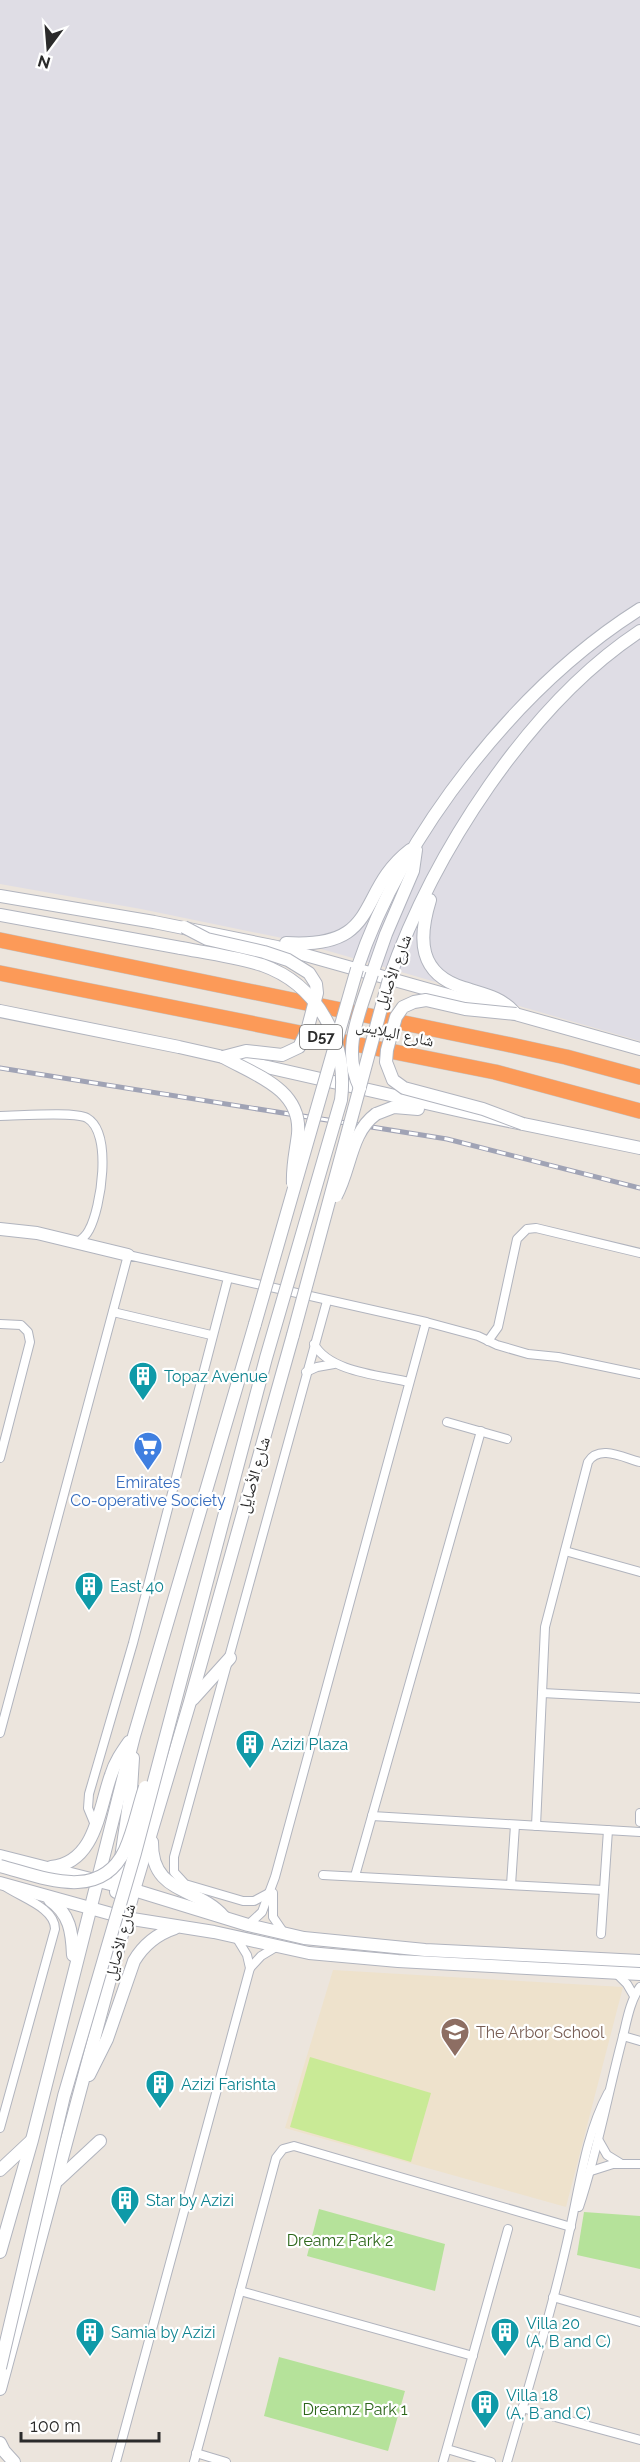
<svg xmlns="http://www.w3.org/2000/svg" width="640" height="2462" font-family="Raleway,'Noto Naskh Arabic',sans-serif">
	<style>
		.industrial { fill: #dfdde5 }
		.education { fill: #eee2cc }
		.green { fill: #b5e29a }
		.pitch { fill: #c9ea96 }
		.lines { fill: none; stroke-linecap: round; stroke-linejoin: round }
		.street-casing { stroke: #b1b4be; stroke-width: 10 }
		.secondary-casing { stroke: #b1b4be; stroke-width: 14 }
		.highway-casing { stroke: #c4c4c4; stroke-width: 16 }
		.street { stroke: #fff; stroke-width: 8 }
		.secondary { stroke: #fff; stroke-width: 12 }
		.highway { stroke: #fc9a58; stroke-width: 15 }
		.rail-casing { stroke: #a0a3b5; stroke-width: 5 }
		.rail { stroke: #fff; stroke-width: 3; stroke-dasharray: 9; stroke-linecap: butt }
		.secondary-bridge-casing { stroke: #b1b4be; stroke-width: 14; stroke-linecap: butt }
		.secondary-bridge { stroke: #fff; stroke-width: 12 }
		.labels { text-anchor: middle; dominant-baseline: central; stroke-width: 4.5; stroke-linejoin: round; paint-order: stroke }
		.shield { fill: #fff; stroke: #6b6b6b; stroke-width: 1.5 }
		.shield-label { font-size: 15px; font-weight: bold; fill: #2b2b2b }
		.street-label { font-size: 16px; fill: #2b2b2b; stroke: #fff }
		.culture-label { font-size: 16px; fill: #0d838f; stroke: #fff; text-anchor: start }
		.shop-label { font-size: 16px; fill: #366cbe; stroke: #fff }
		.education-label { font-size: 16px; fill: #785e54; stroke: #fff; text-anchor: start }
		.park-label { font-size: 16px; fill: #2d671b; stroke: #fff }
	</style>
	<rect width="100%" height="100%" fill="#ece5dd"/>
	<path class="industrial" d="M0 0H640V1041L287 939 141 909 0 884Z"/>
	<path class="education" d="M333 1970 623 1987 566 2207 285 2128Z"/>
	<g class="green">
		<path d="M319 2209 445 2244 435 2291 307 2256Z"/>
		<path d="M584 2212 640 2216V2269L577 2255Z"/>
		<path d="M279 2357 405 2391 388 2451 264 2416Z"/>
	</g>
	<path class="pitch" d="M310 2057 431 2093 411 2162 290 2127Z"/>
	<g class="lines">
		<g class="street-casing">
			<g id="street">
				<path d="M0 1116C18 1116 74 1111 87 1118 113 1133 101 1208 89 1230 86 1236 81 1240 76 1243"/>
				<path d="M113 1312 211 1335"/>
				<path d="M0 1324 21 1325 28 1332 30 1342 0 1458"/>
				<path d="M488 1341 498 1327 517 1239 527 1229 536 1228 640 1253"/>
				<path d="M314 1344C329 1372 380 1375 409 1382"/>
				<path d="M306 1372 317 1367 334 1364"/>
				<path d="M447 1422 507 1439"/>
				<path d="M565 1551 640 1572"/>
				<path d="M542 1693 640 1698"/>
				<path d="M0 1733 128 1255 426 1322 478 1336 497 1345 528 1354 558 1357 640 1374"/>
				<path d="M372 1816 640 1832"/>
				<path d="M640 1822V1813"/>
				<path d="M95 1825 88 1808 89 1794 133 1643 228 1278"/>
				<path d="M536 1826 545 1627 588 1462C599 1444 624 1458 640 1462"/>
				<path d="M323 1875 603 1890"/>
				<path d="M355 1876 481 1431"/>
				<path d="M511 1885 515 1825"/>
				<path d="M269 1893 254 1901H243L185 1884 174 1872V1857L327 1301"/>
				<path d="M273 1893V1917L284 1933"/>
				<path d="M248 1925 262 1912 275 1877 426 1322"/>
				<path d="M601 1934 608 1830"/>
				<path d="M236 1937 247 1955 250 1968"/>
				<path d="M616 1973 627 1984 634 1996"/>
				<path d="M623 2036 640 2041"/>
				<path d="M0 2128 55 1929C55 1908 22 1898 6 1887"/>
				<path d="M599 2141 607 2155 620 2163"/>
				<path d="M591 2171 613 2164H640"/>
				<path d="M579 2207C597 2153 607 2098 621 2044 626 2026 629 2002 640 1987"/>
				<path d="M240 2291 473 2356"/>
				<path d="M553 2297 640 2322"/>
				<path d="M522 2408 640 2440"/>
				<path d="M447 2449 491 2462"/>
				<path d="M196 2453 226 2462"/>
				<path d="M116 2462 250 1968 261 1956 276 1947"/>
				<path d="M194 2462 276 2158 283 2149 294 2146 571 2227"/>
				<path d="M443 2462 508 2229"/>
				<path d="M507 2462C529 2385 553 2307 570 2229 580 2184 586 2134 608 2093"/>
			</g>
		</g>
		<g class="secondary-casing">
			<g id="secondary">
				<path d="M0 896 154 922 277 947 640 1049"/>
				<path d="M430 900C418 939 418 974 464 988 482 994 501 997 514 1012"/>
				<path d="M0 915 181 948"/>
				<path d="M286 943C383 949 355 892 410 850"/>
				<path d="M357 969C403 832 518 686 640 609"/>
				<path d="M372 974 386 934 413 871 416 850"/>
				<path d="M389 979C433 854 528 705 640 631"/>
				<path d="M0 1011 179 1047 470 1113 640 1148"/>
				<path d="M376 1114 394 1107 418 1109"/>
				<path d="M0 1229 37 1233 128 1255"/>
				<path d="M193 1699 230 1658"/>
				<path d="M152 1842C151 1895 198 1886 224 1917"/>
				<path d="M0 1856 134 1890 248 1925 304 1938 425 1950 640 1961"/>
				<path d="M51 1867C96 1863 99 1808 111 1775 115 1762 122 1752 129 1742"/>
				<path d="M0 1883 126 1918 214 1932 309 1953 398 1961 640 1974"/>
				<path d="M116 1892 131 1790 133 1758"/>
				<path d="M50 1900C70 1914 72 1932 73 1955"/>
				<path d="M89 2075 107 2039 134 1961C144 1944 157 1934 175 1928"/>
				<path d="M0 2170 31 2141"/>
				<path d="M58 2180 100 2141"/>
				<path d="M0 2252 32 2140 134 1736 255 1324"/>
				<path d="M0 2389 134 1890 190 1702 293 1335"/>
				<path d="M0 2443 4 2451 14 2462"/>
			</g>
		</g>
		<g class="highway-casing">
			<g id="highway">
				<path d="M0 940 506 1044 566 1057 640 1077"/>
				<path d="M0 973 495 1072 640 1111"/>
			</g>
		</g>
		<use href="#street" class="street"/>
		<use href="#secondary" class="secondary"/>
		<use href="#highway" class="highway"/>
		<g class="rail-casing">
			<path id="rail" d="M0 1068 447 1139 640 1188"/>
		</g>
		<use href="#rail" class="rail"/>
		<g class="secondary-bridge-casing">
			<g id="secondary-bridge">
				<path d="M184 927 207 939 264 952 288 960 309 973 316 984 317 993 307 1031 299 1047 282 1055 246 1051 223 1057"/>
				<path d="M516 1014 465 1009 426 1000 414 1002 403 1007 396 1017 387 1050 386 1062 393 1080 404 1088 483 1109 523 1124"/>
				<path d="M223 1057C255 1075 302 1089 298 1134 296 1151 292 1166 293 1184"/>
				<path d="M360 1088C341 1049 360 1012 372 974"/>
				<path d="M336 1196C351 1169 350 1133 376 1114"/>
				<path d="M255 1324 357 969"/>
				<path d="M293 1335 389 979"/>
				<path d="M0 1866C42 1877 100 1903 125 1850 134 1830 138 1808 145 1787"/>
				<path d="M0 2368 64 2096 135 1853 266 1358 341 1100C348 1043 319 985 262 965 236 957 208 953 181 948"/>
			</g>
		</g>
		<use href="#secondary-bridge" class="secondary-bridge"/>
	</g>
	<defs>
		<g id="building-pin" transform="scale(1.5)"><path d="M0 17L-7.5 6A9.5 9.5 0 1 1 7.5 6Z" fill="#0f9aa8" stroke="#fff"/><path d="M-4-6H4V6H1V3H-1V6H-4ZM-2.5-4.3h1.7v1.8h-1.7ZM.8-4.3h1.7v1.8H.8ZM-2.5-1h1.7V.8h-1.7ZM.8-1h1.7V.8H.8Z" fill="#fff"/></g>
		<g id="supermarket-pin" transform="scale(1.5)"><path d="M0 17L-7.5 6A9.5 9.5 0 1 1 7.5 6Z" fill="#3f7fe0" stroke="#fff"/><path d="M-6-5.5h2.5l.6 2H6L4.5 2H-2.5L-4.4-4H-6ZM-1.5 3.2a1.3 1.3 0 1 0 .1 0ZM3 3.2a1.3 1.3 0 1 0 .1 0Z" fill="#fff"/></g>
		<g id="school-pin" transform="scale(1.5)"><path d="M0 17L-7.5 6A9.5 9.5 0 1 1 7.5 6Z" fill="#8d6e63" stroke="#fff"/><path d="M0-5L7-2L0 1L-7-2ZM-4 1L0 2.5L4 1V4Q0 6-4 4Z" fill="#fff"/></g>
	</defs>
	<g fill-rule="evenodd">
		<use href="#building-pin" x="143" y="1376"/>
		<use href="#supermarket-pin" x="148" y="1446"/>
		<use href="#building-pin" x="89" y="1586"/>
		<use href="#building-pin" x="250" y="1744"/>
		<use href="#school-pin" x="455" y="2032"/>
		<use href="#building-pin" x="160" y="2084"/>
		<use href="#building-pin" x="125" y="2200"/>
		<use href="#building-pin" x="90" y="2332"/>
		<use href="#building-pin" x="505" y="2332"/>
		<use href="#building-pin" x="485" y="2404"/>
	</g>
	<g class="labels">
		<rect class="shield" x="300" y="1025" width="42" height="24" rx="4.5"/>
		<g class="shield-label">
			<text x="321" y="1037">D57</text>
		</g>
		<g class="street-label">
			<text transform="translate(393 972) rotate(-70)">شارع الأصايل</text>
			<text transform="translate(395 1033) rotate(12)">شارع اليلايس</text>
			<text transform="translate(254 1475) rotate(-74)">شارع الأصايل</text>
			<text transform="translate(120 1942) rotate(-75)">شارع الأصايل</text>
		</g>
		<g class="culture-label">
			<text x="164" y="1376">Topaz Avenue</text>
			<text x="110" y="1586">East 40</text>
			<text x="271" y="1744">Azizi Plaza</text>
			<text x="181" y="2084">Azizi Farishta</text>
			<text x="146" y="2200">Star by Azizi</text>
			<text x="526" y="2323">Villa 20<tspan x="526" dy="18">(A, B and C)</tspan></text>
			<text x="111" y="2332">Samia by Azizi</text>
			<text x="506" y="2395">Villa 18<tspan x="506" dy="18">(A, B and C)</tspan></text>
		</g>
		<g class="shop-label">
			<text x="148" y="1482">Emirates<tspan x="148" dy="18">Co-operative Society</tspan></text>
		</g>
		<g class="education-label">
			<text x="476" y="2032">The Arbor School</text>
		</g>
		<g class="park-label">
			<text x="340" y="2240">Dreamz Park 2</text>
			<text x="355" y="2409">Dreamz Park 1</text>
		</g>
	</g>
	<g transform="translate(48 48) rotate(196)" stroke="#ffffff" stroke-width="4.5" paint-order="stroke">
	<path d="M0-4.5L10 22L0 15L-10 22Z" fill="#2b2b2b"/>
	<text y="-9" font-size="16" font-weight="bold" text-anchor="middle" fill="#2b2b2b">N</text>
	</g>
	<path d="M21 2432v9h138v-9" fill="none" stroke="#2b2b2b" stroke-width="3"/>
	<text x="30" y="2432" font-size="18" fill="#2b2b2b" stroke="#ffffff" stroke-width="4.5" paint-order="stroke">100 m</text>
</svg>
